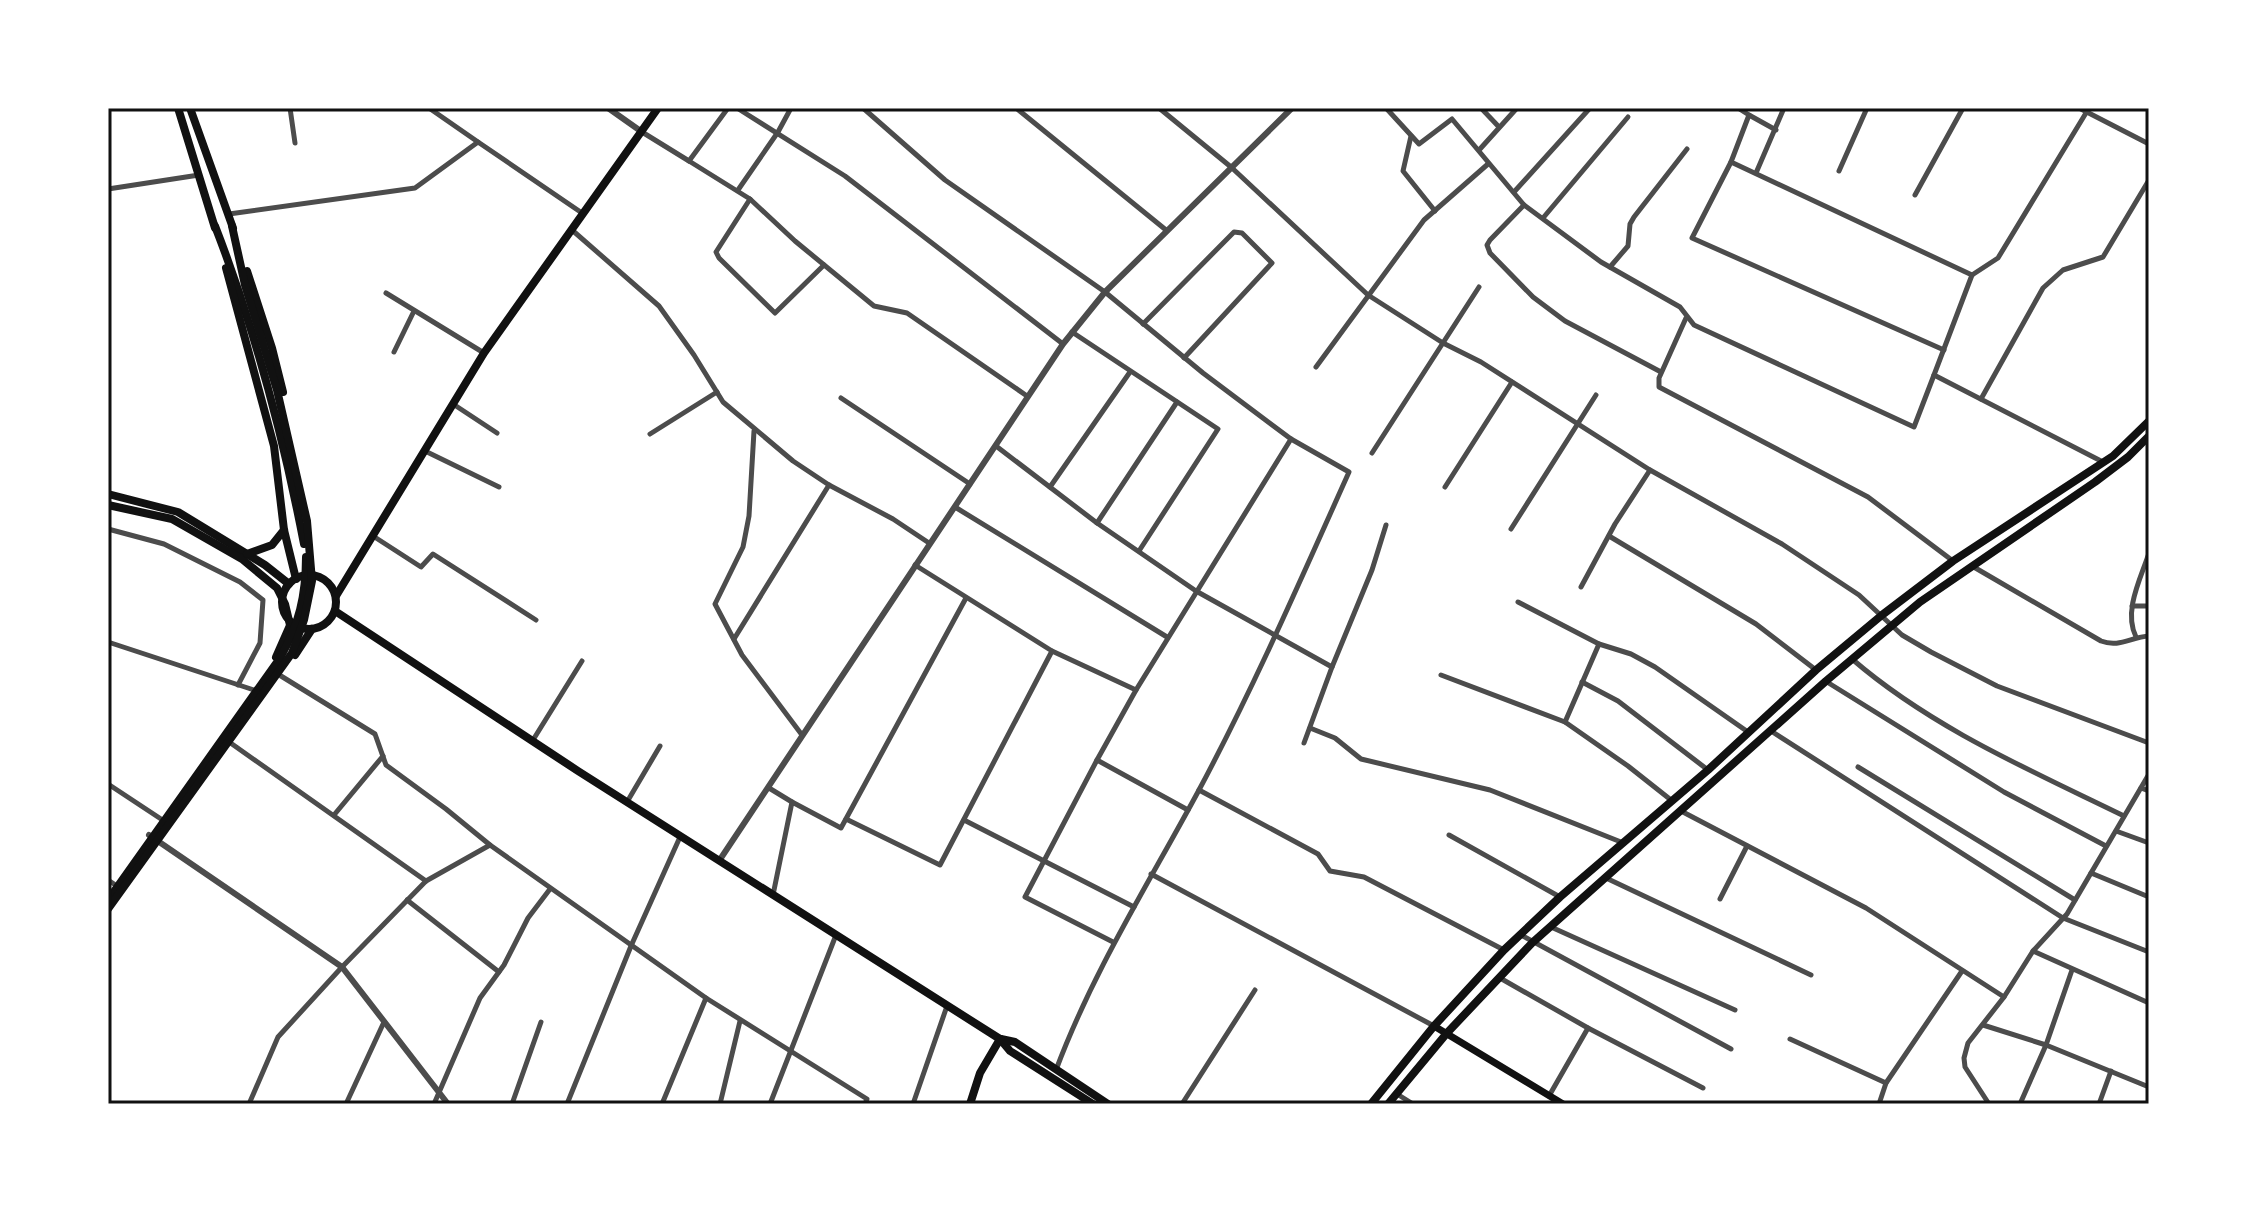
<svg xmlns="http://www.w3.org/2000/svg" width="2257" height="1212" font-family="Quicksand,sans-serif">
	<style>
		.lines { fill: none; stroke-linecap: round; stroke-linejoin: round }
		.minor { stroke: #4c4c4c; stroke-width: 5 }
		.tertiary { stroke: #4c4c4c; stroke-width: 6 }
		.secondary { stroke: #111; stroke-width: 7 }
		.primary { stroke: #111; stroke-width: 8 }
		.neatline { fill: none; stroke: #111; stroke-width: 3 }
	</style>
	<rect width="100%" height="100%" fill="#fff"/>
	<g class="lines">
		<g class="minor">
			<path d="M290 108 295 143"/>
			<path d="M429 108 478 142"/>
			<path d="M728 108 689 161 750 199 795 241 874 306 907 313 1027 396"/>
			<path d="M737 108 845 176 1063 344"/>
			<path d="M863 108 945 180 1105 292 1203 373 1291 439 1349 472C1301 579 1254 687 1199 790 1149 883 1093 971 1056 1070"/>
			<path d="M1016 108 1166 230"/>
			<path d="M1159 108 1231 167 1368 295 1443 343 1481 362 1650 470 1782 544 1859 595 1902 635 1931 652 1997 686 2149 743"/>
			<path d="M1386 108 1419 144 1452 119 1524 205 1601 262 1680 307 1694 325 1914 427 1934 375"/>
			<path d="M1481 108 1499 127"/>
			<path d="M1738 108 1749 115 1731 162 1972 275 1934 375 2103 462"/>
			<path d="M2079 108 2149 144"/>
			<path d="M1749 115 1776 130"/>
			<path d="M642 132 689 161"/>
			<path d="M1411 136 1403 171 1435 211"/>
			<path d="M1480 149 1517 108"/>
			<path d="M1731 162 1692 238 1944 350"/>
			<path d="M1839 171 1867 108"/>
			<path d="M1756 173 1784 108"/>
			<path d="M108 189 199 175"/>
			<path d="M738 190 778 132 791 108"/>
			<path d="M1514 192 1590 108"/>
			<path d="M1915 195 1963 108"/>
			<path d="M750 199 716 252 719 258 775 313 824 265"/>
			<path d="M1524 205 1490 240 1487 245 1490 253 1533 297 1565 321 1661 372"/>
			<path d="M229 214 415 188 478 142 582 213"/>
			<path d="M1543 218 1628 117"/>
			<path d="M572 230 659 306 694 355 723 402 793 461 829 485 893 519 929 543"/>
			<path d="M1610 267 1628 246 1630 224 1634 217 1687 149"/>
			<path d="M1972 275 1998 258 2089 108"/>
			<path d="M386 293 484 353"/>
			<path d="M1686 318 1659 378V387L1868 497 1953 561"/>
			<path d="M1143 324 1234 232 1242 233 1272 263 1184 358"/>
			<path d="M1072 332 1218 429 1139 551"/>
			<path d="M394 352 414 311"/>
			<path d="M1316 367 1424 220 1488 164"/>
			<path d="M841 398 970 484"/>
			<path d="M1981 399 2043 288 2063 270 2103 257 2149 180"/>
			<path d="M453 404 497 433"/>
			<path d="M754 431 749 516 743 547 715 604 742 655 802 735"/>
			<path d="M650 434 717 392"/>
			<path d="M996 446 1097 523 1196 591 1332 667 1372 570 1386 525"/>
			<path d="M425 451 499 487"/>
			<path d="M1372 453 1479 287"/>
			<path d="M1050 487 1130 372"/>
			<path d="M1445 487 1512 382"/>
			<path d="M955 507 1167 637"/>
			<path d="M1097 523 1177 402"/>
			<path d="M108 529 164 544 240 582 263 600 260 643 238 685"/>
			<path d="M1511 529 1596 395"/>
			<path d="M373 536 421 567 433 554 536 620"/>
			<path d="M1609 536 1756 624 1816 670"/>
			<path d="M1972 566 2101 641C2119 648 2131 637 2149 636"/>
			<path d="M1581 587 1615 524 1650 470"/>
			<path d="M1518 602 1599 644 1631 654 1655 667 1748 732"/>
			<path d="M2132 606H2149"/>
			<path d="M2136 637C2123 611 2141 578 2149 553"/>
			<path d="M734 639 829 485"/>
			<path d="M108 642 254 690"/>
			<path d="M1052 651 1136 690 1097 760 1188 810"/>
			<path d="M1852 659C1932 728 2030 770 2124 816"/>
			<path d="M1441 675 1565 722 1628 766 1671 800"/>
			<path d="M281 676 375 734 386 765 446 809 490 845"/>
			<path d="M1582 682 1618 701 1708 770"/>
			<path d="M1827 682 2004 792 2106 846"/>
			<path d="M1136 690 1291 439"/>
			<path d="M1565 722 1599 644"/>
			<path d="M1310 728 1335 738 1361 759 1490 790 1621 842"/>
			<path d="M1771 731 2063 918 2149 952"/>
			<path d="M533 740 582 661"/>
			<path d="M1304 743 1332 667"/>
			<path d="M232 744 426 881"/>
			<path d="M1097 760 1025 897 1113 942"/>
			<path d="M1858 767 2075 900"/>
			<path d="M108 784 161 819"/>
			<path d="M769 788 792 802"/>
			<path d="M2141 788 2149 791"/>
			<path d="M1199 790 1318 854 1330 871 1364 877 1504 950"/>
			<path d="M627 802 660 746"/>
			<path d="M1681 811 1866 908 2004 997"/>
			<path d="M334 815 383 756"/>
			<path d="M846 819 940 865 1052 651 915 565"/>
			<path d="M964 820 1134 907"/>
			<path d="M2116 831 2149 843"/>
			<path d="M1449 835 1560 897"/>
			<path d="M2091 873 2149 897"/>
			<path d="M1151 874 1434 1026"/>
			<path d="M1606 878 1811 975"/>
			<path d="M108 880 114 884"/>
			<path d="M773 895 792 802 841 828 966 598"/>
			<path d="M1720 899 1747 846"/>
			<path d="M407 900 499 972"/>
			<path d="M1551 927 1735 1010"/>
			<path d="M1521 935 1731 1049"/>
			<path d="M2033 951 2149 1003"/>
			<path d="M1500 978 1588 1028 1703 1088"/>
			<path d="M1983 1025 2046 1045 2149 1087"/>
			<path d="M1790 1039 1886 1083"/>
			<path d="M1397 1094 1413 1104"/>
			<path d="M1549 1096 1588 1028"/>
			<path d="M249 1104 278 1037 342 967 426 881 490 845 706 998 867 1099 865 1104"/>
			<path d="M346 1104 384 1022"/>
			<path d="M434 1104 480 998 504 965 528 918 550 889"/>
			<path d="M512 1104 541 1022"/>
			<path d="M567 1104 631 946 680 837"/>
			<path d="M662 1104 706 998"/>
			<path d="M720 1104 740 1021"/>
			<path d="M770 1104 836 935"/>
			<path d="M913 1104 947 1006"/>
			<path d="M1182 1104 1255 990"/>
			<path d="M1879 1104 1886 1083 1962 971"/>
			<path d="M1989 1104 1965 1067 1964 1058 1968 1043 2004 997 2033 951 2067 914 2149 774"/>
			<path d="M2020 1104 2046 1045 2072 970"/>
			<path d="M2099 1104 2111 1071"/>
		</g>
		<g class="tertiary">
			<path d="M608 108 642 132"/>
			<path d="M149 835 342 967 448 1104"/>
			<path d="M719 861 1063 344 1105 292 1292 108"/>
		</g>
		<path class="secondary" d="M1434 1026 1563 1104"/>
		<g class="primary">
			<path d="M178 108 215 228"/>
			<path d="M190 108 233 228"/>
			<path d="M215 226C255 329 283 435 304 544"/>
			<path d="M226 268 274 446 284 530 296 579"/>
			<path d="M247 271 272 348 283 392"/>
			<path d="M108 494 178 512 265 565 289 584"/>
			<path d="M108 505 172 519 242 559 277 588 285 604 290 625"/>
			<path d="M247 554 272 545 284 530"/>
			<circle cx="309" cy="602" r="27"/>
			<path d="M336 596 484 353 658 108"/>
			<path d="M335 611 578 771 1000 1039 1010 1051 1093 1104"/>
			<path d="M295 655 312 629"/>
			<path d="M276 657 291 623"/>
			<path d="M108 900 280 658C299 625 306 595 306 557"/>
			<path d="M108 909 292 653 304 620 312 581 307 521 277 390 245 285 232 226"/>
			<path d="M1001 1039 1015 1042 1108 1104"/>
			<path d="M970 1104 980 1073 1000 1039"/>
			<path d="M1371 1104 1434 1026 1504 950 1560 897 1708 770 1816 670 1882 615 1953 561 2113 456 2149 421"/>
			<path d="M1388 1104 1447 1033 1532 943 1826 681 1920 602 2095 482 2128 457 2149 436"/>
		</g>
	</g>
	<rect width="2257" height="1212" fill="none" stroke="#ffffff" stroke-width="220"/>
	<rect x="110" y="110" width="2037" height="992" class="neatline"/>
</svg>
